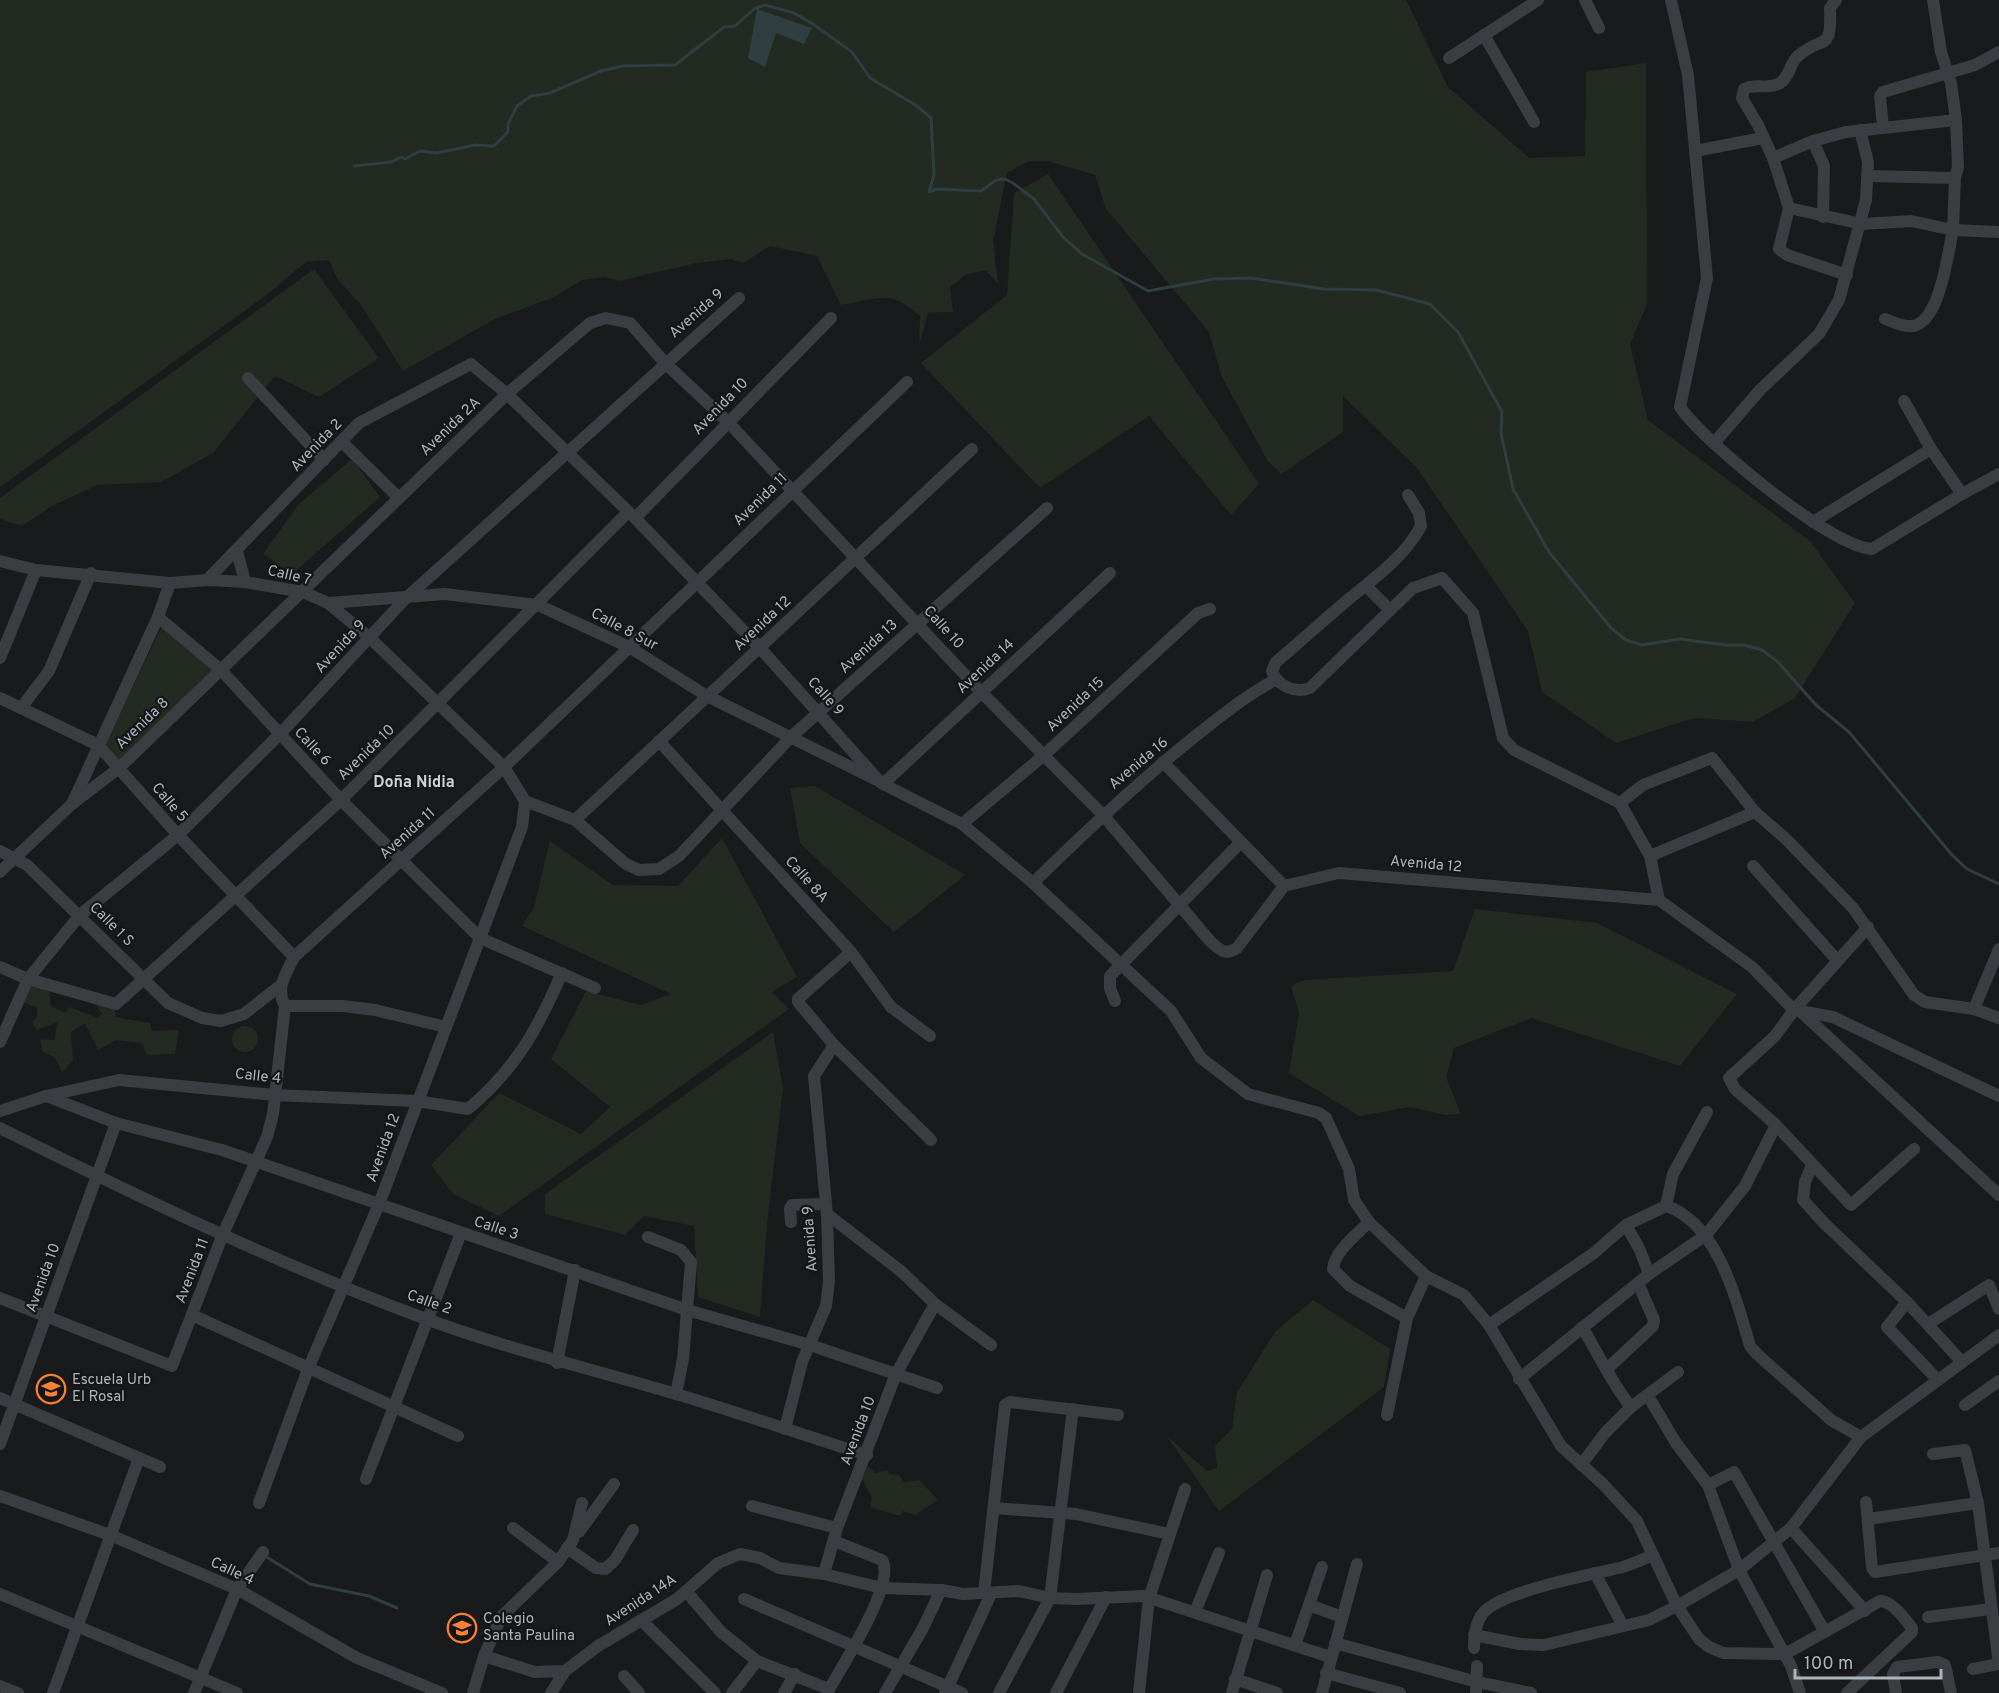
<svg xmlns="http://www.w3.org/2000/svg" width="1999" height="1693" font-family="Overpass,sans-serif">
	<style>
		.green { fill: #222a21 }
		.water { fill: #2e3e41 }
		.lines { fill: none; stroke-linecap: round; stroke-linejoin: round }
		.stream { stroke: #2e3e41; stroke-width: 3 }
		.minor { stroke: #3a3d41; stroke-width: 12 }
		.labels { text-anchor: middle; dominant-baseline: central; stroke-width: 4.5; stroke-linejoin: round; paint-order: stroke }
		.street-label { font-size: 15px; fill: #abb5bc; stroke: #141517 }
		.poi-label { font-size: 15px; fill: #abb5bc; stroke: #141517; text-anchor: start }
		.neighbourhood-label { font-size: 16px; font-weight: bold; fill: #ccd2d8; stroke: #141517 }
	</style>
	<rect width="100%" height="100%" fill="#191a1c"/>
	<g class="green">
		<path d="M0 0H1406L1448 87 1529 158 1585 156 1586 72 1646 63 1647 304 1630 344 1648 420 1810 541 1855 603 1795 698 1753 722 1694 718 1616 743 1542 692 1528 631 1417 468 1343 396V432L1281 474 1267 460 1221 375 1209 332 1106 209 1095 175 1048 161H1029L1007 173 993 241 998 283 985 270 965 275 950 287 953 312 928 313 919 345 920 316C891 289 877 299 841 305L817 256 770 246 743 263 731 259 696 263 620 281 604 277 582 280 552 298 495 319 403 371 361 305 338 280 329 260 306 262 268 294 0 487Z"/>
		<path d="M1048 174 1259 484 1231 515 1149 416 1040 488 921 363 1007 295 1014 193Z"/>
		<path d="M314 269 379 358 319 397 275 376 213 453 161 482 97 485 52 506 22 526 0 519V498Z"/>
		<path d="M352 459 380 497 292 574 263 554 298 505Z"/>
		<path d="M162 626 218 671 120 764 104 747Z"/>
		<path d="M815 786 965 875 894 932 800 843 790 788Z"/>
		<path d="M722 838 797 977 772 992 789 1009 499 1216 453 1194 431 1165 499 1093 581 1134 610 1107 551 1059 586 991 641 1005 671 994 522 926 534 907 550 841 613 885 678 886Z"/>
		<path d="M1475 909 1597 923 1737 994 1680 1066 1531 1018 1454 1048 1446 1077 1461 1114 1445 1115 1410 1107 1359 1116 1289 1073 1299 1013 1291 986 1304 980 1453 971Z"/>
		<path d="M32 984 50 992V1005L65 1013 70 1007 97 1018 102 1014 98 1009V1003L115 1007V1017L150 1023 152 1031 179 1030 175 1054 146 1055 142 1043 116 1040 98 1050 85 1023 71 1032 73 1061 62 1072 55 1057 43 1052 40 1039 55 1040 57 1022 37 1030 32 1022 37 1017V1007L24 1003Z"/>
		<circle cx="245" cy="1039" r="13"/>
		<path d="M773 1032 783 1088 767 1224 760 1317 698 1297 694 1226 644 1216 625 1235 545 1214V1194Z"/>
		<path d="M1313 1300 1390 1349 1384 1387 1219 1511 1166 1435 1207 1471 1217 1468 1215 1446 1232 1429 1237 1392 1275 1332Z"/>
		<path d="M868 1466 875 1473 887 1470 890 1474 899 1475 904 1482 919 1480 938 1500 915 1515 903 1511 900 1516 870 1507 872 1498 862 1479Z"/>
	</g>
	<path class="water" d="M757 9 812 28 804 44 776 33 765 67 748 58Z"/>
	<g class="lines">
		<g class="stream">
			<path d="M354 166 391 162 401 157 405 159 420 151 437 153 475 145 494 146 508 132V124L517 106 531 96 550 93 601 71 623 66 675 65 724 27 735 26 754 9 765 5 794 13 813 24 852 52 870 78 917 106 931 118 934 175 929 192 936 189 981 191 996 180 1005 179 1013 183 1034 199 1063 237 1082 254 1148 291 1214 279 1251 278 1324 289 1376 290 1430 304 1458 332 1502 412 1501 433 1513 489 1549 552 1611 628 1626 640 1642 645 1680 639 1725 645H1744L1762 650 1777 661 1816 705 1849 732 1952 855 1967 869 1999 884"/>
			<path d="M265 1556 310 1584 369 1596 397 1608"/>
		</g>
		<g class="minor">
			<path d="M1585 0 1599 28"/>
			<path d="M1671 0 1688 75 1707 278 1680 407C1704 442 1831 547 1872 549L1962 494"/>
			<path d="M1836 0 1830 8C1832 54 1823 34 1798 56 1789 64 1790 77 1780 83 1769 90 1755 83 1744 89L1742 98 1758 125 1773 158 1789 208 1862 224 1911 221 1953 230 1955 178 1958 167 1956 120 1951 83 1941 52 1933 0"/>
			<path d="M1484 35 1534 122"/>
			<path d="M1449 58 1538 0"/>
			<path d="M1883 127 1880 96 1883 92 1975 65 1999 52"/>
			<path d="M1813 141 1824 166 1823 217"/>
			<path d="M1695 151 1763 138"/>
			<path d="M1773 158 1813 141 1846 132 1956 120"/>
			<path d="M1868 176 1955 178"/>
			<path d="M1789 208 1779 249 1787 255 1847 275"/>
			<path d="M1885 319C1892 321 1900 326 1908 326 1939 330 1948 253 1953 230L1999 232"/>
			<path d="M248 378 324 460"/>
			<path d="M1904 401 1931 449"/>
			<path d="M342 442 399 498"/>
			<path d="M1714 443 1760 390 1819 334 1839 300 1866 200 1868 162 1860 130"/>
			<path d="M1408 495 1419 513 1421 526C1405 556 1377 576 1350 598 1325 619 1301 641 1276 662L1272 671C1278 686 1295 694 1310 688L1413 588 1442 578 1473 613 1503 738 1514 750 1620 803 1650 856 1659 900 1752 967 1794 1010 1800 1011 1999 1195"/>
			<path d="M635 518 831 318"/>
			<path d="M1813 522 1931 449 1962 494 1999 474"/>
			<path d="M237 551 245 582"/>
			<path d="M0 561 36 570 170 583 207 580 245 582 303 592 328 603 370 638 504 767 525 801"/>
			<path d="M207 580 359 423 471 364 507 394 635 518 760 648 881 783 962 824 1033 883 1171 1011 1201 1058 1248 1094 1319 1113 1326 1118 1349 1169 1354 1200 1369 1222 1426 1276 1464 1295 1489 1325 1561 1446 1603 1484 1637 1521 1677 1606 1699 1639 1709 1647 1723 1653 1785 1654 1880 1601C1892 1601 1904 1618 1912 1628V1632L1847 1693"/>
			<path d="M1366 586 1389 609"/>
			<path d="M328 603 445 594 538 605 629 647 707 696 875 779"/>
			<path d="M158 617 221 670 341 800 480 938 595 988"/>
			<path d="M0 658 36 570"/>
			<path d="M0 698 98 745 178 835 294 957"/>
			<path d="M21 708 49 671 91 573"/>
			<path d="M659 741 851 952 891 1007 930 1036"/>
			<path d="M1163 762 1284 886"/>
			<path d="M883 784 1110 573"/>
			<path d="M525 801 575 820 626 864 639 870 659 869 679 856 791 737 1047 508"/>
			<path d="M1620 803 1643 785 1712 758 1755 812 1786 839 1853 908 1914 995 1925 1002 1974 1009 1999 1018"/>
			<path d="M72 804 158 617 170 583"/>
			<path d="M575 820 972 449"/>
			<path d="M962 824 1043 756 1198 613 1210 609"/>
			<path d="M0 851 27 865 168 1003 202 1018 221 1021 244 1014 281 985"/>
			<path d="M1650 856 1755 812"/>
			<path d="M1753 866 1837 960"/>
			<path d="M0 872 72 804 119 768 507 394 590 323 606 318 630 323 665 363 728 422 981 692 1103 815 1210 941C1220 950 1225 956 1237 948L1284 886 1339 873 1659 900"/>
			<path d="M1033 883C1084 833 1136 784 1193 738 1220 717 1245 696 1275 680"/>
			<path d="M1868 927 1794 1010 1775 1036 1729 1078 1735 1089 1776 1125 1851 1205 1914 1149"/>
			<path d="M851 952 798 999V1002L834 1045 931 1140"/>
			<path d="M0 967 28 979 116 1004 341 800 628 512"/>
			<path d="M1115 1001 1110 988V976L1241 842"/>
			<path d="M285 1006H343L375 1010 446 1027"/>
			<path d="M1974 1009 1999 949"/>
			<path d="M1800 1011 1833 1017 1999 1096"/>
			<path d="M0 1042 28 979 80 915 178 835 280 734 405 599 739 298"/>
			<path d="M46 1096 116 1123 222 1150 687 1310 810 1345 937 1388"/>
			<path d="M0 1111 46 1096 119 1080 274 1095 417 1101 468 1109C516 1069 538 1028 562 973"/>
			<path d="M0 1128C139 1197 280 1265 426 1319 508 1349 592 1369 676 1394 740 1413 803 1435 867 1455"/>
			<path d="M1812 1165 1805 1182 1803 1200 1824 1223 1907 1302 1962 1362"/>
			<path d="M1666 1206C1718 1223 1736 1299 1750 1346L1757 1354 1831 1420 1861 1437"/>
			<path d="M827 1214 902 1272 935 1304 991 1345"/>
			<path d="M791 1222 790 1209 792 1205 824 1204"/>
			<path d="M1369 1222C1357 1234 1334 1252 1333 1269L1350 1286 1407 1318"/>
			<path d="M1626 1225 1640 1250 1649 1274"/>
			<path d="M648 1237 681 1250 691 1262 683 1359 676 1394"/>
			<path d="M0 1298 172 1366 223 1234 267 1137 273 1114 285 1006C275 988 286 974 294 957L504 767 907 382"/>
			<path d="M1907 1302 1887 1327 1937 1379"/>
			<path d="M192 1315 458 1436"/>
			<path d="M1928 1324 1989 1285 1999 1309"/>
			<path d="M1489 1325 1594 1253 1626 1225 1666 1206 1673 1174 1707 1112"/>
			<path d="M1582 1327C1598 1353 1612 1384 1631 1407"/>
			<path d="M557 1363 575 1270"/>
			<path d="M1608 1368 1653 1326 1654 1320 1638 1283"/>
			<path d="M1519 1379 1649 1274 1706 1235 1745 1186 1776 1125"/>
			<path d="M1648 1396 1676 1443 1708 1485 1739 1570 1791 1666 1800 1693"/>
			<path d="M0 1398 160 1467"/>
			<path d="M1965 1405 1999 1381"/>
			<path d="M1387 1415 1407 1318 1426 1276"/>
			<path d="M785 1429 802 1362 826 1306 829 1282 827 1214 814 1076 834 1045"/>
			<path d="M0 1444 116 1123"/>
			<path d="M1933 1454 1965 1450 1978 1503 1999 1664 1973 1669"/>
			<path d="M1581 1465 1605 1433 1631 1407 1678 1372"/>
			<path d="M366 1479 461 1233"/>
			<path d="M1708 1485 1734 1472 1825 1632"/>
			<path d="M0 1496 110 1535 237 1589 357 1658 442 1693"/>
			<path d="M1866 1502 1872 1568 1875 1572 1999 1553"/>
			<path d="M259 1503 308 1369 379 1204 480 938 522 827 525 801"/>
			<path d="M752 1506 837 1528"/>
			<path d="M994 1508 1076 1514 1169 1534"/>
			<path d="M1868 1519 1978 1503"/>
			<path d="M513 1528 558 1562"/>
			<path d="M1791 1528 1865 1611"/>
			<path d="M579 1532 614 1484"/>
			<path d="M567 1548 596 1568 605 1569 615 1560 633 1530"/>
			<path d="M1595 1573 1623 1626"/>
			<path d="M824 1574 837 1528 896 1374 935 1304"/>
			<path d="M686 1591 721 1632 757 1661 829 1689"/>
			<path d="M984 1593 1005 1405 1010 1402 1118 1415"/>
			<path d="M0 1594 237 1693"/>
			<path d="M744 1599 962 1693"/>
			<path d="M1309 1605 1342 1617"/>
			<path d="M1195 1612 1219 1553"/>
			<path d="M1928 1617 1991 1609"/>
			<path d="M641 1620 715 1693"/>
			<path d="M1474 1635 1520 1644 1544 1645 1649 1620 1677 1606 1739 1570 1791 1528 1861 1437 1999 1335"/>
			<path d="M1335 1643 1477 1682 1531 1693"/>
			<path d="M1295 1645 1322 1567"/>
			<path d="M1474 1648C1474 1636 1476 1622 1483 1613 1501 1591 1594 1574 1623 1567 1633 1564 1644 1559 1653 1555"/>
			<path d="M484 1656 535 1672 565 1671 598 1646 677 1599 718 1563 740 1554 760 1558 779 1568 824 1574 882 1588 941 1590 963 1594 1019 1591 1050 1598 1076 1599 1144 1596 1330 1657"/>
			<path d="M1326 1673 1400 1693"/>
			<path d="M624 1676 639 1693"/>
			<path d="M1235 1679 1277 1693"/>
			<path d="M0 1686 18 1693"/>
			<path d="M53 1693 139 1458"/>
			<path d="M194 1693 237 1589 263 1552"/>
			<path d="M473 1693 484 1656 501 1617 558 1562 573 1540 582 1503"/>
			<path d="M551 1693 565 1671"/>
			<path d="M732 1693 757 1661"/>
			<path d="M784 1693 795 1674"/>
			<path d="M827 1693C840 1669 897 1583 882 1560L834 1541"/>
			<path d="M885 1693 923 1628 941 1590"/>
			<path d="M945 1693 991 1594"/>
			<path d="M999 1693 1050 1598 1073 1409"/>
			<path d="M1056 1693 1106 1597"/>
			<path d="M1139 1693 1149 1598 1185 1489"/>
			<path d="M1232 1693 1267 1575"/>
			<path d="M1322 1693 1357 1564"/>
			<path d="M1476 1693 1477 1666"/>
			<path d="M1896 1693 1893 1674 1897 1667 1938 1662 1945 1665 1951 1693"/>
		</g>
	</g>
	<defs>
		<g id="school-ring" transform="scale(1.5)"><circle r="9.5" fill="#141517" stroke="#fb8233" stroke-width="1.5"/><path d="M0-5L7-2L0 1L-7-2ZM-4 1L0 2.5L4 1V4Q0 6-4 4Z" fill="#fb8233"/></g>
	</defs>
	<g fill-rule="evenodd">
		<use href="#school-ring" x="51" y="1389"/>
		<use href="#school-ring" x="462" y="1628"/>
	</g>
	<g class="labels">
		<g class="street-label">
			<text transform="translate(697 314) rotate(-41)">Avenida 9</text>
			<text transform="translate(721 407) rotate(-46)">Avenida 10</text>
			<text transform="translate(451 427) rotate(-44)">Avenida 2A</text>
			<text transform="translate(317 446) rotate(-46)">Avenida 2</text>
			<text transform="translate(761 500) rotate(-44)">Avenida 11</text>
			<text transform="translate(289 576) rotate(13)">Calle 7</text>
			<text transform="translate(763 624) rotate(-43)">Avenida 12</text>
			<text transform="translate(943 628) rotate(48)">Calle 10</text>
			<text transform="translate(624 630) rotate(28)">Calle 8 Sur</text>
			<text transform="translate(341 647) rotate(-47)">Avenida 9</text>
			<text transform="translate(869 647) rotate(-42)">Avenida 13</text>
			<text transform="translate(986 667) rotate(-43)">Avenida 14</text>
			<text transform="translate(825 697) rotate(48)">Calle 9</text>
			<text transform="translate(1076 705) rotate(-43)">Avenida 15</text>
			<text transform="translate(143 724) rotate(-44)">Avenida 8</text>
			<text transform="translate(312 747) rotate(47)">Calle 6</text>
			<text transform="translate(367 753) rotate(-44)">Avenida 10</text>
			<text transform="translate(1139 764) rotate(-40)">Avenida 16</text>
			<text transform="translate(169 803) rotate(49)">Calle 5</text>
			<text transform="translate(408 834) rotate(-42)">Avenida 11</text>
			<text transform="translate(1426 865) rotate(5)">Avenida 12</text>
			<text transform="translate(806 880) rotate(48)">Calle 8A</text>
			<text transform="translate(111 925) rotate(45)">Calle 1 S</text>
			<text transform="translate(258 1077) rotate(6)">Calle 4</text>
			<text transform="translate(384 1148) rotate(-70)">Avenida 12</text>
			<text transform="translate(496 1229) rotate(18)">Calle 3</text>
			<text transform="translate(811 1239) rotate(-94)">Avenida 9</text>
			<text transform="translate(193 1271) rotate(-69)">Avenida 11</text>
			<text transform="translate(44 1278) rotate(-70)">Avenida 10</text>
			<text transform="translate(429 1303) rotate(20)">Calle 2</text>
			<text transform="translate(859 1431) rotate(-69)">Avenida 10</text>
			<text transform="translate(232 1572) rotate(25)">Calle 4</text>
			<text transform="translate(641 1601) rotate(-33)">Avenida 14A</text>
		</g>
		<g class="poi-label">
			<text x="72" y="1380">Escuela Urb<tspan x="72" dy="17">El Rosal</tspan></text>
			<text x="483" y="1619">Colegio<tspan x="483" dy="17">Santa Paulina</tspan></text>
		</g>
		<g class="neighbourhood-label">
			<text x="414" y="783">Doña Nidia</text>
		</g>
	</g>
	<path d="M1795 1669v9h146v-9" fill="none" stroke="#abb5bc" stroke-width="3"/>
	<text x="1804" y="1669" font-size="18" fill="#abb5bc" stroke="#141517" stroke-width="4.5" paint-order="stroke">100 m</text>
</svg>
